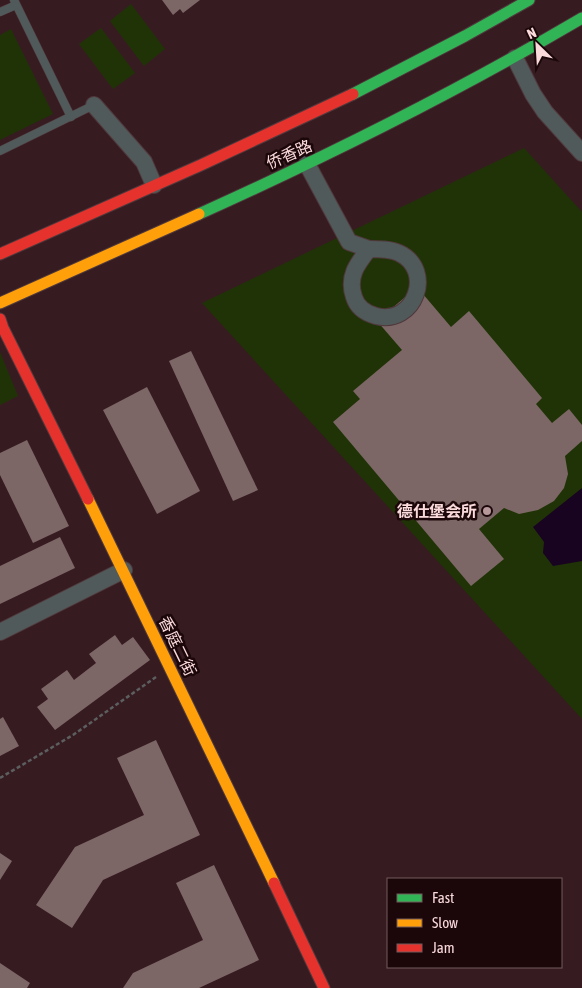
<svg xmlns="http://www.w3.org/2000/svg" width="582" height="988" font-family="'Asap Condensed','Noto Sans SC',sans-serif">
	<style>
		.green { fill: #203307 }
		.water { fill: #180321 }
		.building { fill: #7d6666 }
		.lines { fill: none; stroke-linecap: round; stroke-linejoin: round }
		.lane-casing { stroke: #50393d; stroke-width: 9 }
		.street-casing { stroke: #50393d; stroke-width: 18 }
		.fast-casing { stroke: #50393d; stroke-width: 13 }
		.slow-casing { stroke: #50393d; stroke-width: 13 }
		.jam-casing { stroke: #50393d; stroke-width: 13 }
		.path { stroke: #5c5e5f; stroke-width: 2.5; stroke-dasharray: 4 2.5; stroke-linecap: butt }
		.lane { stroke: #515a5a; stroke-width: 8 }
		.street { stroke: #515a5a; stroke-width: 16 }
		.fast { stroke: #30b455; stroke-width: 11 }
		.slow { stroke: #ff9f0a; stroke-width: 11 }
		.jam { stroke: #e5322d; stroke-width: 11 }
		.poi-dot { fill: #b6989b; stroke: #1b0709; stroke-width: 2 }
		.labels { text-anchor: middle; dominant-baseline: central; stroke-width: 5; stroke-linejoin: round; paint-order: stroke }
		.street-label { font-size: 16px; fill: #fbdadc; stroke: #1b0709 }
		.poi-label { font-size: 16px; font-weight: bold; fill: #fbdadc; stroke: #1b0709; text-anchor: end }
	</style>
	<rect width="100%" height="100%" fill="#361c21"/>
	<g class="green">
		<path d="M131 4 165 49 144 66 110 21Z"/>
		<path d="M101 28 135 73 113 89 79 44Z"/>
		<path d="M11 29 53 114 0 140V35Z"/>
		<path d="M524 148 582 212V719L202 303Z"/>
		<path d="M0 352 18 396 0 405Z"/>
	</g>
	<path class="water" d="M582 488V561L553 566 543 553 544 542 533 527Z"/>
	<g class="building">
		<path d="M162 0H200L183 13 180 9 173 15Z"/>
		<path d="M417 287 451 327 469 311 542 398 536 404 552 423 569 409 582 425V441L565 456 568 474 564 488 554 501 538 510 519 514 504 508 479 529 504 559 471 586 333 422 360 399 353 391 402 350 377 321Z"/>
		<path d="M191 351 258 490 233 501 169 361Z"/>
		<path d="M147 387 200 491 157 514 103 410Z"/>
		<path d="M27 440 69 526 33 543 0 475V453Z"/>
		<path d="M60 537 75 568 0 604V566Z"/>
		<path d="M115 635 122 645 133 637 150 660 55 730 37 707 48 699 41 689 67 670 74 680 96 663 89 654Z"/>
		<path d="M3 717 19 746 0 756V719Z"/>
		<path d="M156 740 200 835 103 880 72 928 36 905 75 847 144 815 117 758Z"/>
		<path d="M0 853 12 861 0 880Z"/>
		<path d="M214 865 259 960 199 988H123L133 973 203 940 176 883Z"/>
		<path d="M0 963 30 983 27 988H0Z"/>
	</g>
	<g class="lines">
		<g class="lane-casing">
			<g id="lane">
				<path d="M14 0 71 117"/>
				<path d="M0 12 16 5"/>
				<path d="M0 151 94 105"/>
			</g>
		</g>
		<g class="street-casing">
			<g id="street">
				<path d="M515 58 533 94 545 112 582 153"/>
				<path d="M94 105 144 162 154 185"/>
				<path d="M307 164 349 242 369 249"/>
				<path d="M369 249C379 249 390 249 399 253 435 270 415 326 376 316 365 313 357 307 354 297 347 277 357 264 369 249Z"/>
				<path d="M0 632 124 570"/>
			</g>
		</g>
		<g class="fast-casing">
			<g id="fast">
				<path d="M353 94 465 36 529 0"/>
				<path d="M199 214C330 155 458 91 582 18"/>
			</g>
		</g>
		<g class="slow-casing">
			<g id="slow">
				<path d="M0 303 199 214"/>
				<path d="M88 499 274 883"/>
			</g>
		</g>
		<g class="jam-casing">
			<g id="jam">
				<path d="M0 254 201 165 353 94"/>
				<path d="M0 319 3 328 88 499"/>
				<path d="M274 883 324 988"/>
			</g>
		</g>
		<path class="path" d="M0 778 73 735 156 677"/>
		<use href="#lane" class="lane"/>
		<use href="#street" class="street"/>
		<use href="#fast" class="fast"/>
		<use href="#slow" class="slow"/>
		<use href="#jam" class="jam"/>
	</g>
	<circle class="poi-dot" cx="487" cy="511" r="5"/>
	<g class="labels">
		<g class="street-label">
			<text transform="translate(289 154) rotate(-24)">侨香路</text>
			<text transform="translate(178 646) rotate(64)">香庭二街</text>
		</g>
		<g class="poi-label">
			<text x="477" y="511">德仕堡会所</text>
		</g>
	</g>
	<rect x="387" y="878" width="175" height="90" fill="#1b0709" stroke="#755b5d"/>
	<rect x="397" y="894" width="25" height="8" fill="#30b455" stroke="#755b5d"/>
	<text x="432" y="903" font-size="15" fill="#fbdadc">Fast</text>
	<rect x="397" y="919" width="25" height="8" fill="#ff9f0a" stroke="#755b5d"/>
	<text x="432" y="928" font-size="15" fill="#fbdadc">Slow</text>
	<rect x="397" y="944" width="25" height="8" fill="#e5322d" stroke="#755b5d"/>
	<text x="432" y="953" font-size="15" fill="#fbdadc">Jam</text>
	<g transform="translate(537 45) rotate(335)" stroke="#1b0709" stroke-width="4" paint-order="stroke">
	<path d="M0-4L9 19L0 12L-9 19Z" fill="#fbdadc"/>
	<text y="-8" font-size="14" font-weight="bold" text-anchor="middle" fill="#fbdadc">N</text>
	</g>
</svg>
